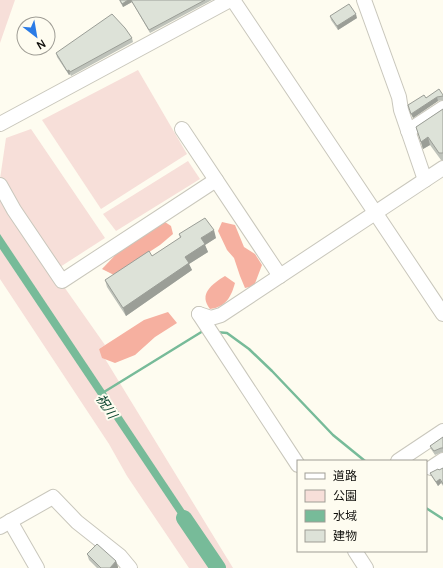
<svg xmlns="http://www.w3.org/2000/svg" width="443" height="568" font-family="Manrope,'Noto Sans JP',sans-serif">
	<style>
		.green { fill: #f7dfd9 }
		.forest { fill: #f6b0a0 }
		.water { fill: #7b9 }
		.lines { fill: none; stroke-linecap: round; stroke-linejoin: round }
		.stream { stroke: #7b9; stroke-width: 2.5 }
		.river { stroke: #7b9; stroke-width: 16 }
		.minor-casing { stroke: #c9c7bc; stroke-width: 16 }
		.minor { stroke: #fff; stroke-width: 14 }
		.wall { fill: #bec2ba }
		.shaded-wall { fill: #9b9e97 }
		.building { fill: #dde2d8; stroke: #9b9e97 }
		.labels { text-anchor: middle; dominant-baseline: central; stroke-width: 4; stroke-linejoin: round; paint-order: stroke }
		.water-label { font-size: 13px; font-style: italic; fill: #05402a; stroke: #fefcf0 }
	</style>
	<rect width="100%" height="100%" fill="#fefcf0"/>
	<g class="green">
		<path d="M0 0H15L0 43Z"/>
		<path d="M138 70 187 154 101 209 42 120Z"/>
		<path d="M31 129 105 238 60 267 29 237 105 345 99 349 233 568H189L127 476 109 444 0 279V179L6 138Z"/>
		<path d="M188 161 200 179 116 231 103 214Z"/>
	</g>
	<g class="forest">
		<path d="M162 220 171 226 173 234 160 245 114 275 102 269 122 248Z"/>
		<path d="M222 222 235 225 244 247 255 254 262 265 254 286 245 288 240 276 234 258 227 250 218 231Z"/>
		<path d="M225 276 235 283C231 297 226 307 210 309 198 294 212 284 225 276Z"/>
		<path d="M168 312 177 323 155 337 135 355 115 363 102 358 99 349 144 320Z"/>
	</g>
	<path class="water" d="M0 234 203 538 192 535 0 249Z"/>
	<g class="lines">
		<g class="stream">
			<path d="M216 332 227 333 249 349 272 371 333 435 365 461"/>
			<path d="M104 392 203 331"/>
			<path d="M426 508 443 519"/>
		</g>
		<path class="river" d="M184 518 218 568"/>
		<g class="minor-casing">
			<g id="minor">
				<path d="M233 0 443 314"/>
				<path d="M364 0 399 97 401 110 425 180"/>
				<path d="M0 124 230 0"/>
				<path d="M182 129 280 276"/>
				<path d="M408 131 443 108"/>
				<path d="M0 185 14 210 62 281 216 180"/>
				<path d="M199 314 211 318 221 315 443 168"/>
				<path d="M199 314 298 465"/>
				<path d="M398 461 443 431"/>
				<path d="M431 468 443 460"/>
				<path d="M10 521 37 568"/>
				<path d="M0 527 53 497 77 522 120 556 130 568"/>
				<path d="M355 551 366 568"/>
			</g>
		</g>
		<use href="#minor" class="minor"/>
	</g>
	<g class="wall">
		<path d="M119 0H212L150 33 132 2 123 7Z"/>
		<path d="M330 16 357 18 338 30 331 20Z"/>
		<path d="M132 38 133 42 71 76 70 74 69 75 57 57 56 53Z"/>
		<path d="M443 95V100L438 101 413 118 426 98Z"/>
		<path d="M443 109V160H441L430 145 423 149 416 127Z"/>
		<path d="M179 234 216 238 205 245 208 252 189 264 192 270 126 316 107 287 105 280 152 256 180 238Z"/>
		<path d="M443 437V452H442L435 455 431 449 430 446Z"/>
		<path d="M443 468V486L441 483 438 486 432 477 430 473 439 470Z"/>
		<path d="M87 554 116 561 118 567V568H97L89 560Z"/>
	</g>
	<g class="shaded-wall">
		<path d="M128 0H131L132 2 123 7 122 4Z"/>
		<path d="M356 14 357 18 338 30 337 26Z"/>
		<path d="M69 70 70 74 69 75 67 71Z"/>
		<path d="M437 97 438 101 413 118 411 114Z"/>
		<path d="M428 137 430 145 423 149 421 142Z"/>
		<path d="M214 230 216 238 205 245 208 252 189 264 192 270 126 316 123 308 185 257 201 238Z"/>
		<path d="M440 479 441 483 438 486 436 482Z"/>
		<path d="M116 561 118 567V568H110Z"/>
	</g>
	<g class="building">
		<path d="M120 0H128L122 4Z"/>
		<path d="M131 0H205L149 30Z"/>
		<path d="M349 4 356 14 337 26 330 16Z"/>
		<path d="M112 14 125 28 132 38 70 72 69 70 67 71 56 53Z"/>
		<path d="M439 89 443 95V96L437 97 411 114 408 105 424 95 426 98Z"/>
		<path d="M443 109V153H439L428 137 421 142 416 127Z"/>
		<path d="M205 218 214 230 201 238 205 244 185 257 189 263 123 308 105 280 149 251 152 256 181 237 179 234Z"/>
		<path d="M443 437V448H441L434 451 430 446Z"/>
		<path d="M443 468V484L440 479 436 482 430 473 438 469 439 470Z"/>
		<path d="M97 544 116 561 110 568H101L87 554Z"/>
	</g>
	<g class="labels">
		<g class="water-label">
			<text transform="translate(107 406) rotate(56)">祝川</text>
		</g>
	</g>
	<rect x="297" y="460" width="130" height="92" fill="#fefcf0" stroke="#9f9d95"/>
	<rect x="305" y="473" width="20" height="6" fill="#ffffff" stroke="#9f9d95"/>
	<text x="333" y="480" font-size="12" fill="#100f0c">道路</text>
	<rect x="305" y="490" width="20" height="12" fill="#f7dfd9" stroke="#9f9d95"/>
	<text x="333" y="500" font-size="12" fill="#100f0c">公園</text>
	<rect x="305" y="510" width="20" height="12" fill="#77bb99" stroke="#9f9d95"/>
	<text x="333" y="520" font-size="12" fill="#100f0c">水域</text>
	<rect x="305" y="530" width="20" height="12" fill="#dde2d8" stroke="#9f9d95"/>
	<text x="333" y="540" font-size="12" fill="#100f0c">建物</text>
	<g transform="translate(36 36) rotate(149)"><circle r="19" fill="#fefcf0" stroke="#9f9d95"/>
	<path d="M0-3L7 15L0 10L-7 15Z" fill="#2a7be6"/>
	<text y="-6" font-size="11" font-weight="bold" text-anchor="middle" fill="#100f0c">N</text>
	</g>
</svg>
